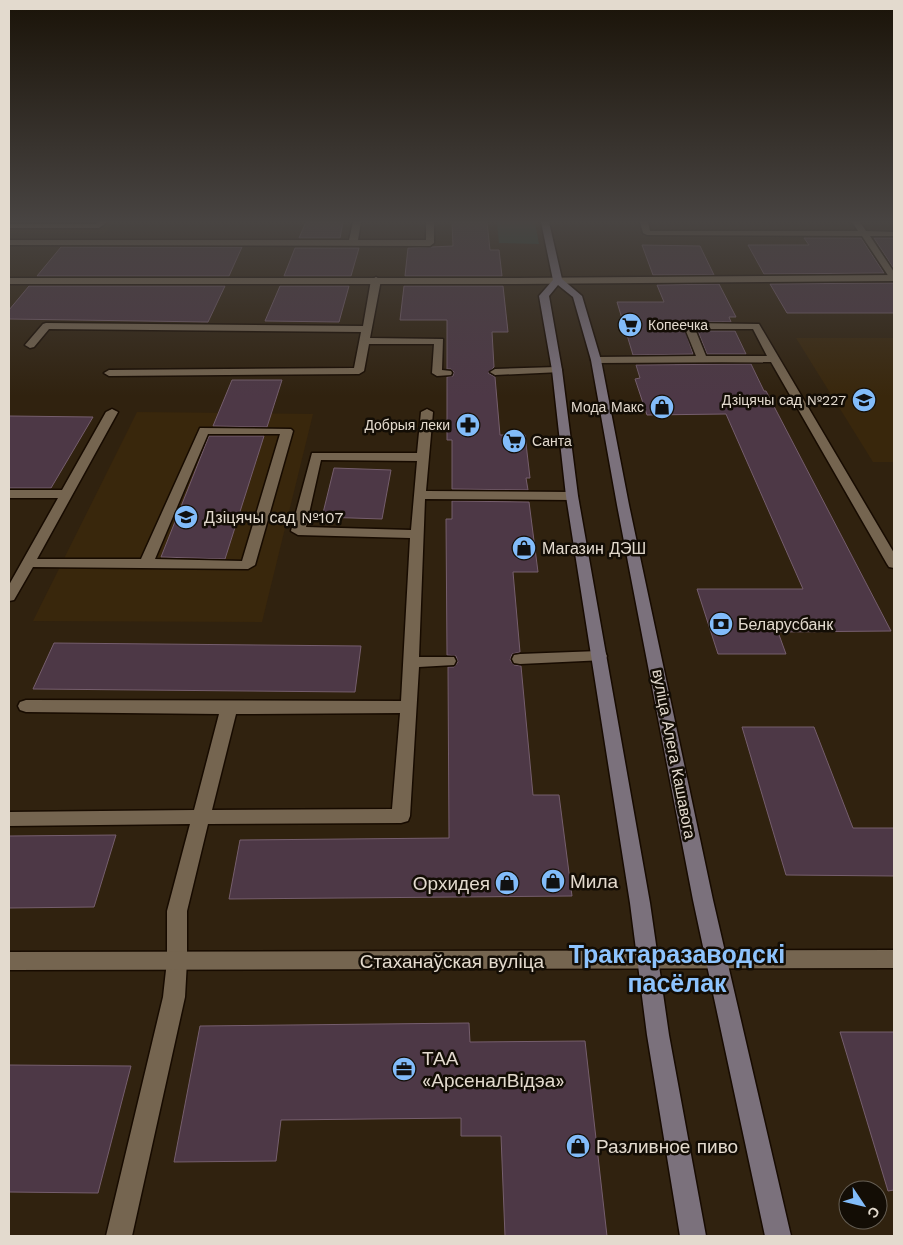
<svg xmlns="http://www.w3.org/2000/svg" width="903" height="1245" font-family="'Work Sans',sans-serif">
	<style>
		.built { fill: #39270c }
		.green { fill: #214433 }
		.building { fill: #4d3846; stroke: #755e6d }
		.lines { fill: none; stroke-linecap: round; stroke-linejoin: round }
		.lane-casing { stroke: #170b00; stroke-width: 3 }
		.street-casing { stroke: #170b00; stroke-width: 3 }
		.secondary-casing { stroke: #170b00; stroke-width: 3 }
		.lane { fill: #756550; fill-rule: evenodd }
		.street { fill: #756550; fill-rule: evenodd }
		.secondary { fill: #7b717c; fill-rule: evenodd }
		.labels { text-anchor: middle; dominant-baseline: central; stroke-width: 5; stroke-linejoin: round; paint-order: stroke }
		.far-poi-label { font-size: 14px; fill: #e3dace; stroke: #130d05; text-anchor: end }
		.poi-label { font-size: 16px; fill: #e3dace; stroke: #130d05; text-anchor: start }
		.street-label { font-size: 16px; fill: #e3dace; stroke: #130d05 }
		.near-poi-label { font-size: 19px; fill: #e3dace; stroke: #130d05; text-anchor: start }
		.near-street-label { font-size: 19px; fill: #e3dace; stroke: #130d05 }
		.near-district-label { font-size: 25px; font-weight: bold; fill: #8dc3fd; stroke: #130d05 }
	</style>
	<rect width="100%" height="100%" fill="#30220f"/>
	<g class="built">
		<path d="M9 222H113L105 233H9Z"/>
		<path d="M796 338H894V462H873Z"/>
		<path d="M137 412 313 414 262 622 33 621Z"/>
	</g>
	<path class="green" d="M497 222H535L539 244 499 243Z"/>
	<g class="building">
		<path d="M306 222H343L340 238H299Z"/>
		<path d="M452 222H487L490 250H499L502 276H405L408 248 453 246Z"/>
		<path d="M804 238H861L884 273 764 274 748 245H809Z"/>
		<path d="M874 238H894V269Z"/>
		<path d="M642 245 700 246 714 275H653Z"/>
		<path d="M61 247H242L229 276H37Z"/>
		<path d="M295 248H359L351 276H284Z"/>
		<path d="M894 283V313H787L770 284Z"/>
		<path d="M719 284 736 317H729L731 322 689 321 683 324 693 354 633 355 617 302H664L657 285Z"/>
		<path d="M29 286H225L208 322 9 319V310Z"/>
		<path d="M280 286H349L339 322 265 321Z"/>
		<path d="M404 286H503L508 332H492L494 367 488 373 495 377 500 435H525L530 478H526L528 490 452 489V440H447V377L453 376 454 372 451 369H447V320H400Z"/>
		<path d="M698 331H735L746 354H707Z"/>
		<path d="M751 364 764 391H766L891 631 778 632 786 654H718L697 589H803L726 414 647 415 635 379 640 378 636 365Z"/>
		<path d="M232 380H282L267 427 213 426Z"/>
		<path d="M9 416 93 417 51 488H9Z"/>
		<path d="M209 436H264L225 559 161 557Z"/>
		<path d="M334 468 391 470 382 519 322 517Z"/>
		<path d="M452 501 529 502 538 572H513L520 652 512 654 510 660 514 665 521 666 533 795H559L572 896 229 899 240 840 449 838 448 667H454L458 662 456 656 447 655 446 519H452Z"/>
		<path d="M54 643 361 646 355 692 33 689Z"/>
		<path d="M742 727H814L853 828H894V876L786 875Z"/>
		<path d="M116 835 94 907 9 908V836Z"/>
		<path d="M469 1023 470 1042 585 1041 607 1236H505L501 1136H461V1118L281 1120 276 1161 174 1162 200 1026Z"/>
		<path d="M840 1032H894V1190L888 1191Z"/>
		<path d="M9 1065 131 1066 98 1193 9 1192Z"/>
	</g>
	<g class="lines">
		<g class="lane-casing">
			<g id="lane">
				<path d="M99 222H107L99 228H9V224H97Z"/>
				<path d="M353 222H361L358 240H426V222H434V243L430 246 9 245V240H349Z"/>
				<path d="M640 222H648L650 231H858L852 222H860L866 231 894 232V236H870L894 272V281L891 280 862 236 647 235 643 233Z"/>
				<path d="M376 277 381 280 370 338 443 339 442 370 451 371 452 373 451 375 437 376 432 373 434 344H369L364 371 359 374 109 376 104 373 109 370 354 368 361 332 49 329 34 347 30 348 25 345 43 324 46 323 363 326 371 280Z"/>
				<path d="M689 323 759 324 894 553V568L889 567 887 564 771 362 596 363 591 360 596 357 696 356 684 326ZM695 329H753L767 356H706Z"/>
				<path d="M557 367 561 368 562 370 561 372 495 375 490 372 495 369Z"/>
				<path d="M112 409 118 412 37 559H141L200 428 291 429 293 431 255 565 248 569 33 567 14 600 9 601V585L58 498H9V490H62L106 412ZM208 434H280L242 561 155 559Z"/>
				<path d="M427 409 433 412 426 491 572 492 578 496 572 500 425 499 419 657H454L456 661 454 665 419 667 410 816 408 821 401 823 208 824 187 911V961L185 997 132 1236H106L163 997 167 961V911L190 824 9 826V812L194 810 219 714 26 712 20 710 18 706 20 702 26 700 401 701 410 538 298 535 291 531 312 453H417L421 412ZM321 460 417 461 411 530 306 527ZM400 713 392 809 212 810 236 714Z"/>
				<path d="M599 651 605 652 607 656 605 660 520 664 514 663 512 659 514 655 520 654Z"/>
			</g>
		</g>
		<g class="street-casing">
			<g id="street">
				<path d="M894 275V281L517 284H9V278H517Z"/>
				<path d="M894 950V968L9 970V952Z"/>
			</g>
		</g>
		<g class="secondary-casing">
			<path id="secondary" d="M541 222H549L562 279 582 296 601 360 629 505 713 900 791 1236H765L693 900 617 505 591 360 573 297 558 285 549 296 562 370 578 496 650 903 669 1035 706 1236H680L647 1035 630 903 566 496 552 370 539 296 553 280Z"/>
		</g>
		<use href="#lane" class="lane"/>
		<use href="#street" class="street"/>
		<use href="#secondary" class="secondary"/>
	</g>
	<linearGradient id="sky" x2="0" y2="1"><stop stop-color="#1a1308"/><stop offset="0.56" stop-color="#484442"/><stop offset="1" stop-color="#484442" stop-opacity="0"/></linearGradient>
	<rect width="903" height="396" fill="url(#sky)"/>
	<defs>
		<g id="supermarket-disc" transform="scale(1.25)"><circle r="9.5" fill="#82bcfa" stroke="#130d05"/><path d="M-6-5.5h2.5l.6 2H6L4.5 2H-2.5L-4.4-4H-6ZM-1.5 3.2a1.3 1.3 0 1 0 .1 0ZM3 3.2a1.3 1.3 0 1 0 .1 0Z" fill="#111"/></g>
		<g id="school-disc" transform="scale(1.25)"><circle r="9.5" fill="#82bcfa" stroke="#130d05"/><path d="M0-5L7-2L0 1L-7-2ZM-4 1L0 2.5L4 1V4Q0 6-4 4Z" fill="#111"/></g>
		<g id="shop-disc" transform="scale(1.25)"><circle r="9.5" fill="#82bcfa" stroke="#130d05"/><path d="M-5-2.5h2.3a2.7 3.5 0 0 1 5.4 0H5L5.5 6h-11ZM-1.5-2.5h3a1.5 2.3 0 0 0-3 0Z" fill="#111"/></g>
		<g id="pharmacy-disc" transform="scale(1.25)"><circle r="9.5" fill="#82bcfa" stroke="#130d05"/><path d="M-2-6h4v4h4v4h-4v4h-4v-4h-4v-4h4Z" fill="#111"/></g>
		<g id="bank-disc" transform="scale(1.25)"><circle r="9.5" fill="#82bcfa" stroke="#130d05"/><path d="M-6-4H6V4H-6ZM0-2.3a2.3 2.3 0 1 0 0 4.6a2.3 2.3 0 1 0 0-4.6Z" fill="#111"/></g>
		<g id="office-disc" transform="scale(1.25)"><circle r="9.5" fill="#82bcfa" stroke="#130d05"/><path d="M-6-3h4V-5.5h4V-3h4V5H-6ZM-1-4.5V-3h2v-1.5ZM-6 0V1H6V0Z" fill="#111"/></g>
	</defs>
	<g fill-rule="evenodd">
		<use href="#supermarket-disc" x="630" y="325"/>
		<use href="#school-disc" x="864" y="400"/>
		<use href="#shop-disc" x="662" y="407"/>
		<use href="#pharmacy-disc" x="468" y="425"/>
		<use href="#supermarket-disc" x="514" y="441"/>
		<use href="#school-disc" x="186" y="517"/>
		<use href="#shop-disc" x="524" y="548"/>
		<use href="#bank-disc" x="721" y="624"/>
		<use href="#shop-disc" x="553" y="881"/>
		<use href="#shop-disc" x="507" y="883"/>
		<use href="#office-disc" x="404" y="1069"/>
		<use href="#shop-disc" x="578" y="1146"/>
	</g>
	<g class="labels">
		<g class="far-poi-label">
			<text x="648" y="325" text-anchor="start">Копеечка</text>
			<text x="846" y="400">Дзіцячы сад №227</text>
			<text x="644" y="407">Мода Макс</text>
			<text x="450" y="425">Добрыя леки</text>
			<text x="532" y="441" text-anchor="start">Санта</text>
		</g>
		<g class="poi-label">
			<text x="204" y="517">Дзіцячы сад №107</text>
			<text x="542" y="548">Магазин ДЭШ</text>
			<text x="738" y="624">Беларусбанк</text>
		</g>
		<g class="street-label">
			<text transform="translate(674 754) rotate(79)">вуліца Алега Кашавога</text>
		</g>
		<g class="near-poi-label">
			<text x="570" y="881">Мила</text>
			<text x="490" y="883" text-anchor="end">Орхидея</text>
			<text x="422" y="1058">ТАА<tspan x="422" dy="22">«АрсеналВідэа»</tspan></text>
			<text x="596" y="1146">Разливное пиво</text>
		</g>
		<g class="near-street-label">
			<text x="452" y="961">Стаханаўская вуліца</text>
		</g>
		<g class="near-district-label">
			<text x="677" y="954">Трактаразаводскі<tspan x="677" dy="29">пасёлак</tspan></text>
		</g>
	</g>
	<rect width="903" height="1245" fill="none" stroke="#e3dace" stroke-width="20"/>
	<g transform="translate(863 1205) rotate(125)"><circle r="24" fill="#130d05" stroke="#665f55"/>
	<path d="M0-4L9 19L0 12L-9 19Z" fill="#82bcfa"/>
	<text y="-8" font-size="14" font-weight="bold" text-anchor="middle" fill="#e3dace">С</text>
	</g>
</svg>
